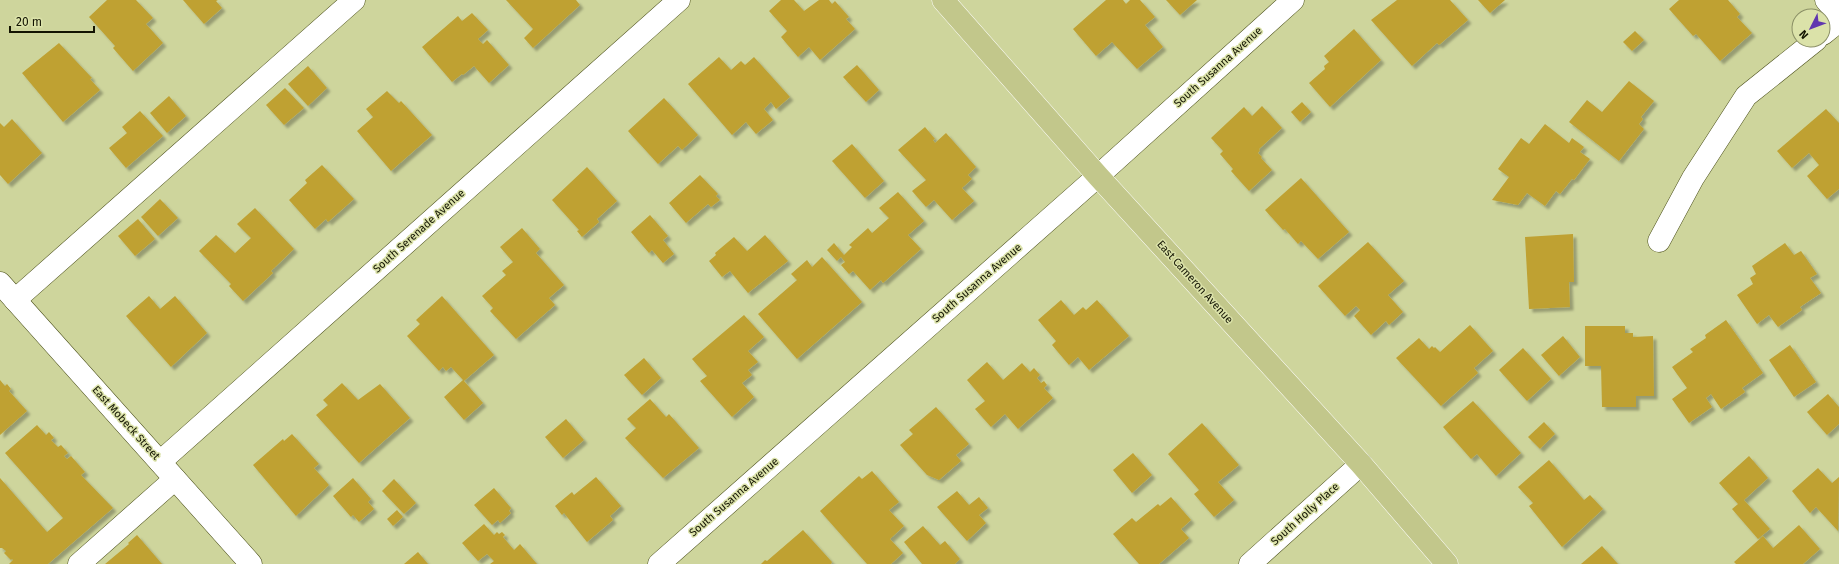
<svg xmlns="http://www.w3.org/2000/svg" width="1839" height="564" font-family="'Fira Sans',sans-serif">
	<style>
		.building { fill: #bfa132; filter: url(#shadow) }
		.lines { fill: none; stroke-linecap: round; stroke-linejoin: round }
		.minor-casing { stroke: #4a4e19; stroke-width: 23 }
		.major-casing { stroke: #fff; stroke-width: 23 }
		.minor { stroke: #fff; stroke-width: 22 }
		.major { stroke: #c2c78b; stroke-width: 22 }
		.labels { text-anchor: middle; dominant-baseline: central; stroke-width: 3; stroke-linejoin: round; paint-order: stroke }
		.street-label { font-size: 11px; fill: #131402; stroke: #dbe2a9 }
	</style>
	<defs>
		<filter id="shadow"><feDropShadow dx="3.5" dy="3.5" stdDeviation="1" flood-color="#0004"/></filter>
	</defs>
	<rect width="100%" height="100%" fill="#ced59c"/>
	<g class="building">
		<path d="M107 0H136L153 18 146 24 163 43 133 71 113 48 115 46 89 17Z"/>
		<path d="M183 0H218L216 1 222 8 204 24Z"/>
		<path d="M506 0H576L580 5 533 48 524 38 533 29Z"/>
		<path d="M781 0H794L804 11 819 0H829L832 4 835 1 849 17 846 19 855 29 820 60 809 47 798 57 781 37 787 31 769 11Z"/>
		<path d="M1106 0H1123L1126 4 1130 0H1140L1155 17 1145 25 1163 47 1137 69 1112 42 1096 56 1073 29Z"/>
		<path d="M1166 0H1197L1180 15Z"/>
		<path d="M1397 0H1450L1468 20 1439 45 1437 43 1412 66 1371 20Z"/>
		<path d="M1478 0H1505L1490 13Z"/>
		<path d="M1679 0H1728L1740 14 1737 17 1752 33 1720 61 1696 34 1693 36 1669 9Z"/>
		<path d="M472 13 488 30 478 39 483 44 487 40 509 65 489 83 474 66 463 75 462 74 452 82 422 47 458 16 462 21Z"/>
		<path d="M1354 29 1381 60 1330 107 1309 83 1325 69 1324 66 1329 62 1324 56Z"/>
		<path d="M1635 31 1644 40 1632 51 1623 42Z"/>
		<path d="M59 43 92 78 90 79 100 90 63 122 22 73Z"/>
		<path d="M719 57 731 70 741 61 745 65 754 57 790 97 776 109 771 102 764 109 773 120 756 134 746 122 732 135 688 84Z"/>
		<path d="M857 65 879 90 866 102 843 77Z"/>
		<path d="M308 66 327 88 308 106 288 84Z"/>
		<path d="M1629 81 1654 101 1641 117 1643 119 1639 124 1644 129 1619 161 1569 122 1587 100 1602 112Z"/>
		<path d="M285 88 304 108 284 125 266 105Z"/>
		<path d="M387 91 399 103 401 101 432 135 391 171 357 131 373 117 366 109Z"/>
		<path d="M169 96 186 116 167 133 150 113Z"/>
		<path d="M664 98 698 135 682 150 678 146 658 164 628 131Z"/>
		<path d="M1302 102 1311 112 1300 122 1291 112Z"/>
		<path d="M1262 106 1282 128 1259 149 1260 150 1258 153 1262 157 1261 158 1272 170 1249 191 1231 171 1233 169 1220 154 1223 151 1211 138 1244 107 1252 116Z"/>
		<path d="M1826 109 1839 123V189L1827 199 1807 176 1819 165 1809 153 1792 168 1777 151Z"/>
		<path d="M140 111 163 136 126 168 109 148 127 133 122 127Z"/>
		<path d="M12 119 42 153 8 184 0 175V123L4 127Z"/>
		<path d="M1545 124 1569 143 1572 138 1584 147 1580 152 1590 159 1574 180 1572 179 1560 194 1556 191 1545 206 1527 193 1518 205 1492 200 1509 177 1498 169 1521 138 1529 144Z"/>
		<path d="M925 127 935 139 933 140 935 143 946 133 976 167 968 175 972 179 962 188 974 201 952 220 934 200 926 207 912 191 926 180 898 150Z"/>
		<path d="M852 144 884 181 865 198 832 161Z"/>
		<path d="M322 165 354 199 328 222 326 219 315 229 289 200 307 183 305 180Z"/>
		<path d="M587 167 617 201 597 219 599 222 582 237 577 231 579 230 552 200Z"/>
		<path d="M700 175 718 194 716 196 720 200 711 207 708 204 686 223 669 203Z"/>
		<path d="M1301 178 1349 232 1318 259 1301 241 1298 244 1285 229 1283 230 1265 210Z"/>
		<path d="M898 192 924 221 908 235 921 249 883 283 881 280 870 290 853 271 849 274 841 265 845 262 841 257 837 261 827 250 834 243 844 255 852 247 849 245 868 228 872 233 889 218 879 208Z"/>
		<path d="M160 199 178 218 158 236 141 217Z"/>
		<path d="M255 208 294 249 271 271 273 273 243 301 229 286 231 284 199 251 216 235 235 253 251 238 237 224Z"/>
		<path d="M650 215 668 236 663 240 674 254 663 263 652 250 649 253 631 232Z"/>
		<path d="M138 219 155 239 135 256 118 236Z"/>
		<path d="M522 228 540 249 536 253 564 285 549 298 555 305 516 339 490 311 493 308 482 296 506 275 502 271 513 262 500 247Z"/>
		<path d="M1573 234 1574 282H1569L1570 307 1529 309 1525 237Z"/>
		<path d="M765 235 788 261 748 293 730 271 722 277 709 261 716 255 715 253 734 237 747 251Z"/>
		<path d="M1368 242 1404 281 1388 295 1403 312 1389 325 1386 321 1371 335 1354 316 1360 310 1356 306 1345 316 1318 286Z"/>
		<path d="M1785 243 1794 255 1801 251 1817 274 1810 278 1821 293 1800 307 1802 310 1778 327 1769 315 1757 324 1737 295 1753 284 1750 278 1756 274 1752 266Z"/>
		<path d="M822 257 862 302 797 359 758 314 797 280 791 274 807 260 812 267Z"/>
		<path d="M149 296 160 309 175 296 207 333 171 367 126 316Z"/>
		<path d="M442 296 494 355 464 381 483 403 464 420 444 397 463 380 451 367 446 371 443 367 439 371 407 336 420 324 416 320Z"/>
		<path d="M1061 300 1074 315 1083 307 1086 310 1097 300 1129 336 1089 370 1078 357 1069 365 1052 345 1056 341 1038 320Z"/>
		<path d="M744 315 764 337 748 351 758 362 748 370 752 375 742 383 754 397 732 417 700 381 707 376 692 359Z"/>
		<path d="M1726 320 1763 373 1742 388 1745 392 1721 409 1711 394 1706 398 1712 407 1689 423 1672 399 1687 388 1672 367 1693 352 1690 349 1706 338 1705 335Z"/>
		<path d="M1470 325 1493 351 1474 368 1478 373 1441 406 1396 358 1419 338 1429 349 1432 346 1434 348 1435 347 1440 352Z"/>
		<path d="M1585 326H1625V333H1633V337L1653 336 1654 396H1636V407H1602L1601 366H1585Z"/>
		<path d="M1563 336 1580 357 1559 376 1541 355Z"/>
		<path d="M1790 345 1816 382 1794 397 1769 360Z"/>
		<path d="M1523 348 1551 379 1527 401 1499 370Z"/>
		<path d="M644 358 661 378 642 395 624 375Z"/>
		<path d="M987 362 1003 380 1022 363 1030 372 1034 368 1040 375 1037 378 1041 383 1044 381 1047 385 1044 388 1053 398 1018 429 1005 414 991 427 975 409 985 401 967 380Z"/>
		<path d="M0 380 5 386 7 384 11 389 9 391 27 411 0 435Z"/>
		<path d="M342 383 358 400 380 384 410 418 359 463 316 415 328 405 323 400Z"/>
		<path d="M1828 394 1839 407V424L1827 435 1807 412Z"/>
		<path d="M650 399 666 417 669 414 699 448 663 478 625 438 636 428 627 419Z"/>
		<path d="M1473 401 1521 453 1496 476 1477 454 1471 459 1443 427Z"/>
		<path d="M936 407 969 444 956 455 961 461 939 480 927 475 900 445 913 434 909 430Z"/>
		<path d="M566 419 584 440 563 458 545 437Z"/>
		<path d="M1544 422 1555 434 1540 449 1528 437Z"/>
		<path d="M1202 423 1239 465 1218 482 1234 500 1214 517 1194 494 1199 490 1168 454Z"/>
		<path d="M37 425 46 435 49 432 54 438 51 440 58 447 61 445 68 453 64 456 67 459 71 456 85 472 81 475 113 508 48 564H9L13 560 12 559 11 560 4 553 6 551 2 548H0V478L47 532 63 518 5 453Z"/>
		<path d="M292 434 319 464 314 468 329 485 296 516 253 465 283 439 284 441Z"/>
		<path d="M1133 453 1152 475 1132 493 1113 470Z"/>
		<path d="M1749 456 1768 478 1744 500 1770 529 1758 539 1732 509 1738 504 1719 483Z"/>
		<path d="M1549 460 1584 500 1590 495 1603 509 1562 547 1529 506 1533 503 1518 487Z"/>
		<path d="M1818 468 1832 483 1839 477 1838 531 1816 507 1810 513 1792 491Z"/>
		<path d="M872 471 899 502 889 510 904 526 890 539 903 553 891 564H867L820 511 859 476 862 479Z"/>
		<path d="M596 477 621 506 610 516 613 520 587 542 564 513 562 515 555 506 572 492 574 495Z"/>
		<path d="M353 478 371 499 368 502 374 509 359 522 353 515 351 517 333 496Z"/>
		<path d="M394 479 416 503 404 514 382 491Z"/>
		<path d="M494 488 511 508 509 511 511 513 500 523 498 520 492 525 474 505Z"/>
		<path d="M957 491 969 505 979 497 988 508 979 515 986 523 967 541 937 507Z"/>
		<path d="M1171 497 1191 520 1181 529 1189 538 1159 564H1139L1113 534 1132 518 1136 522 1158 504 1160 506Z"/>
		<path d="M397 510 403 517 393 526 387 519Z"/>
		<path d="M484 524 494 535 497 532 499 534 502 532 505 535 503 537 514 550 520 544 537 564H490L494 561 487 554 478 561 462 543Z"/>
		<path d="M1799 525 1820 549 1803 564H1736L1734 562 1763 536 1773 548Z"/>
		<path d="M923 526 940 545 945 541 960 559 955 564H922L904 542Z"/>
		<path d="M803 530 832 562 831 564H761L765 560 767 561Z"/>
		<path d="M137 535 162 564H105L129 544 128 543Z"/>
		<path d="M1602 546 1618 564H1581Z"/>
		<path d="M418 552 428 564H404Z"/>
	</g>
	<g class="lines">
		<g class="minor-casing">
			<g id="minor">
				<path d="M1826 0 1839 15"/>
				<path d="M1823 34 1839 21"/>
				<path d="M1659 241 1693 178 1746 96 1816 40"/>
				<path d="M0 283 251 564"/>
				<path d="M15 300 354 0"/>
				<path d="M160 462 679 0"/>
				<path d="M79 564 175 479"/>
				<path d="M659 564 1098 176 1293 0"/>
				<path d="M1250 564 1361 464"/>
			</g>
		</g>
		<g class="major-casing">
			<path id="major" d="M943 0 1098 176 1361 464 1447 564"/>
		</g>
		<use href="#minor" class="minor"/>
		<use href="#major" class="major"/>
	</g>
	<g class="labels">
		<g class="street-label">
			<text transform="translate(1218 67) rotate(-42)">South Susanna Avenue</text>
			<text transform="translate(419 231) rotate(-42)">South Serenade Avenue</text>
			<text transform="translate(1195 282) rotate(48)">East Cameron Avenue</text>
			<text transform="translate(977 283) rotate(-41)">South Susanna Avenue</text>
			<text transform="translate(126 423) rotate(48)">East Mobeck Street</text>
			<text transform="translate(734 497) rotate(-41)">South Susanna Avenue</text>
			<text transform="translate(1305 514) rotate(-42)">South Holly Place</text>
		</g>
	</g>
	<g transform="translate(1811 28) rotate(228)"><circle r="19" fill="#dbe2a9" stroke="#8b9066"/>
	<path d="M0-3L7 15L0 10L-7 15Z" fill="#6037af"/>
	<text y="-6" font-size="11" font-weight="bold" text-anchor="middle" fill="#131402">N</text>
	</g>
	<path d="M10 26v6h84v-6" fill="none" stroke="#131402" stroke-width="2"/>
	<text x="16" y="26" font-size="12" fill="#131402" stroke="#dbe2a9" stroke-width="3" paint-order="stroke">20 m</text>
</svg>
